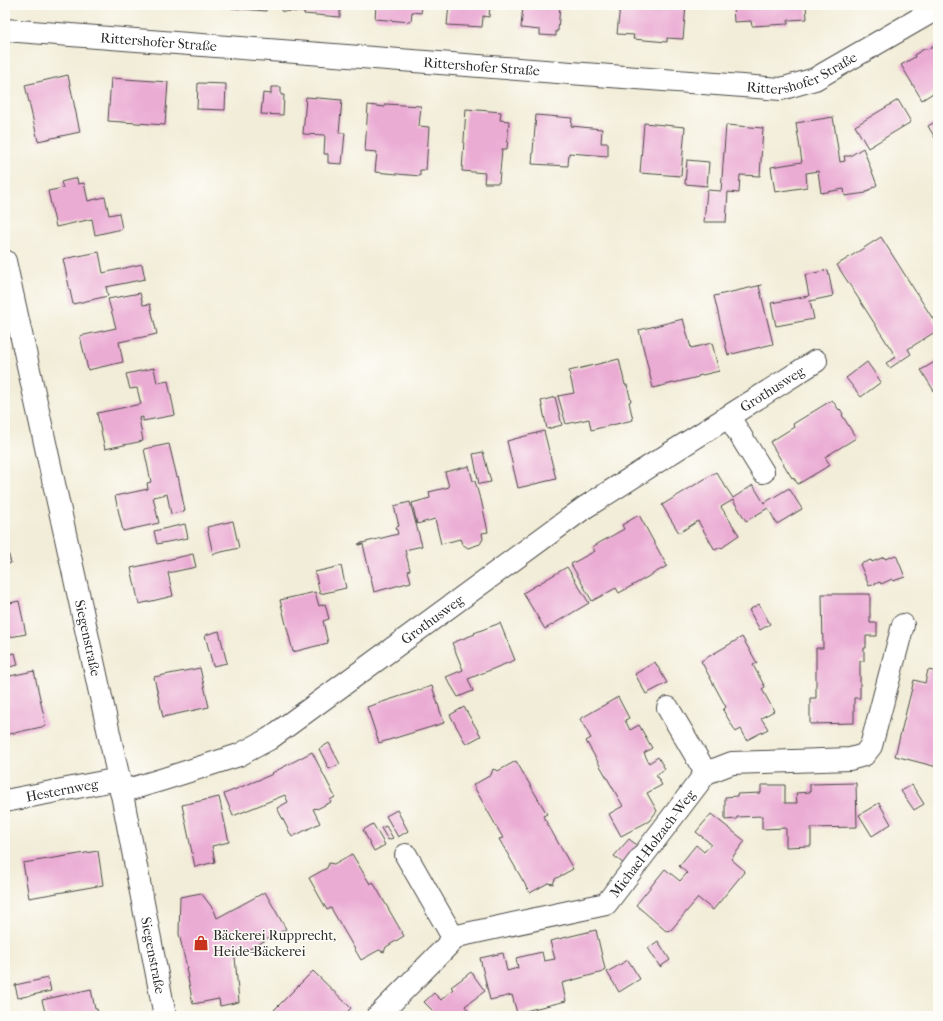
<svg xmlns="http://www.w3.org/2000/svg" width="943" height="1021" font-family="'IM FELL French Canon',serif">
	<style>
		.building { fill: #ebacd4 }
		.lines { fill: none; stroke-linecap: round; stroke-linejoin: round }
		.street-casing { stroke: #494845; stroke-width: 24 }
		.street { stroke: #fff; stroke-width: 22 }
		.labels { text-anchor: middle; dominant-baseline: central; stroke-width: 3; stroke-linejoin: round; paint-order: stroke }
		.street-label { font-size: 14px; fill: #2b2b2b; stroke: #fdfcf7 }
		.poi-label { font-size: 14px; fill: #2b2b2b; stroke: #fdfcf7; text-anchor: start }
	</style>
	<rect width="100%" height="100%" fill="#fdfcf7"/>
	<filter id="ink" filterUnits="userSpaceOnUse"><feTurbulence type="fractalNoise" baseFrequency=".025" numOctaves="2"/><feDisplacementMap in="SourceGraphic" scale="8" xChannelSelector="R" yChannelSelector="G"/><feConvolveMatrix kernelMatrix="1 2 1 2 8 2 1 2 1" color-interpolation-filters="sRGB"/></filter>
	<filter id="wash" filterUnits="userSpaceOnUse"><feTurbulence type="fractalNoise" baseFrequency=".012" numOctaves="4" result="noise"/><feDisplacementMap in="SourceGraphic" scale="16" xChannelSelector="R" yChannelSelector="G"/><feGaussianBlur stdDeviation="0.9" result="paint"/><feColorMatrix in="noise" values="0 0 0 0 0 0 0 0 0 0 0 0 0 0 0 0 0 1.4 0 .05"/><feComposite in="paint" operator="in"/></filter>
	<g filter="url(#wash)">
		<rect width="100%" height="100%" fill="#f2edd8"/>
		<g id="blocks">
			<g class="building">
				<path d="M232 5H267L266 11 231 8Z"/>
				<path d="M282 5H340V17L304 14V12L281 11Z"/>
				<path d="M376 5H422L421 13 412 12 411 22 375 19Z"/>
				<path d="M449 5H490L489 17 483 16 482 27 447 25Z"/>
				<path d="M523 5H560L558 31H556V36L540 35V30L521 28Z"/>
				<path d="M620 5H686L683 39 667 38V42L633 39 634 35 617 34Z"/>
				<path d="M733 5H806L807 19 788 20V24L752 26 751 21 734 22Z"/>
				<path d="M938 42V90L922 100 901 65 915 57 914 55 926 48 927 50Z"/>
				<path d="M68 75 80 132 38 141 25 85Z"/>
				<path d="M111 78 168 82 165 125 108 121Z"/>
				<path d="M198 83 226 84 225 110 197 109Z"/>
				<path d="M271 87H281V95H284L283 115 261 114 263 93 271 94Z"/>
				<path d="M306 97 342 100 339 133H345L342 164 328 163V154H324L325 135 303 134Z"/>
				<path d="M898 100 911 122 868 148 855 126Z"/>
				<path d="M385 104 421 106 419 126 429 127 426 170H420V176L375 172 377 152 365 151 368 105 385 107Z"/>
				<path d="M466 109 501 112 500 120 509 121 507 149H502L499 183H484L485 173 462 171Z"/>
				<path d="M536 115 572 118 571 126 602 129 601 143H608V156L569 153 568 166 532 164Z"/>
				<path d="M833 117 840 162 845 161 844 156H850L863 148 877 185 866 192V193L845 196 844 189 821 193 818 171 806 173 807 187 775 192 771 167 802 162 796 123Z"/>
				<path d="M938 120V143L928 126Z"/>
				<path d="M644 123 685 127 681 176 640 173Z"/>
				<path d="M726 125 763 128 760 176 740 175 739 193 728 192 726 222H704L707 190 721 191Z"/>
				<path d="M687 160 709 162 707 186 685 184Z"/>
				<path d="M77 178 78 184 84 183 88 201 105 197 109 215 119 213 122 229 95 235 92 219 56 227 48 191 63 188 61 182Z"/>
				<path d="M881 237 938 327V330L908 349 911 354 890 368 886 363 896 357 837 265Z"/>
				<path d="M99 252 103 273 142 264 145 279 106 287 108 296 73 304 63 259Z"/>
				<path d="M828 270 833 296 810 301 814 319 776 326 771 303 809 296 805 275Z"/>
				<path d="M762 285 759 286 773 344 728 355 714 296Z"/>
				<path d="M140 293 143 305 150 304 157 334 119 342 123 362 88 370 80 336 116 328 108 299Z"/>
				<path d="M683 319 691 348 712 343 719 371 698 376V377L653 388 639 330Z"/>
				<path d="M619 359 625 385H627L631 401 629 402 633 420 591 430 589 419 566 424 558 396 574 393 569 371Z"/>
				<path d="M938 360V389L934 391 921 370Z"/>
				<path d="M867 362 881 382 861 397 846 378Z"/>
				<path d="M154 368 157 383 168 381 175 415 143 421V417L139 418 143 441 105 449 97 413 141 404 137 388 130 389 126 374Z"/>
				<path d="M555 397 562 425 547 429 541 401Z"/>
				<path d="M832 400 839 410 840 409 843 414 842 415 856 438 825 457 830 465 798 484 793 477 792 478 770 442 794 427 793 424Z"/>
				<path d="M544 431 556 479 518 488 507 441Z"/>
				<path d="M169 444 177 477 178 476 185 511 171 514 167 494 153 497 159 523 123 531 115 496 148 489 147 483 151 482 144 449Z"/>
				<path d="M483 452 491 482 479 484 473 454Z"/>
				<path d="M469 466 473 481H475L480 499H481L488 532 482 533 483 539 480 544 468 548 462 544 460 539 441 544 435 519 417 524 412 503 430 498 429 492 449 487 445 472Z"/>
				<path d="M716 472 733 498 753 485 764 503 789 488 802 509 777 524 768 508 746 521 733 500 721 507 739 535 726 544H727L722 548 721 547 715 550 698 521 679 533 662 505Z"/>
				<path d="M410 502 422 546 405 550 410 570 408 571 411 582 374 592 363 544 359 545 358 544 398 534 396 527 399 526 394 506Z"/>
				<path d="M639 515 667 566 619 593 616 588 592 601 571 564 595 551 592 547 624 529 622 525Z"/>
				<path d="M233 521 239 548 213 554 207 527Z"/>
				<path d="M185 524 188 538 157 544 154 531Z"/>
				<path d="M5 542 11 563 5 565Z"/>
				<path d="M193 554 196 567 168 573 173 596 139 604 131 568Z"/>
				<path d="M896 555 905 577 893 581 892 579 881 584 880 582 869 586 860 564 871 560 872 562 884 557 885 559Z"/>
				<path d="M341 566 346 588 320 594 315 572Z"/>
				<path d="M567 567 589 603 545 629 523 593Z"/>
				<path d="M315 592 319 606 325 604 329 619 323 621 328 643 293 652 280 600Z"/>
				<path d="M822 594H870V623H877V636H866V648H864V661H860V698H854V723L810 724V698H816V648H823Z"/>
				<path d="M19 601 26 634 5 638V604Z"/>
				<path d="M759 604 770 624 760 630 749 610Z"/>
				<path d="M500 623 515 660 468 679 473 691 458 697 446 677 463 670 452 643 475 634 474 633Z"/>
				<path d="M219 631 227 663 213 666 205 635Z"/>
				<path d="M742 637 757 663 753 665 765 687 762 689 774 711 761 718 768 729 747 740 741 729 736 732 723 710 726 707 701 661Z"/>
				<path d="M15 653 18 665 5 668V655Z"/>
				<path d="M655 662 667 683 646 694 635 674Z"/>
				<path d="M200 668 209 707 163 717 154 677Z"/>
				<path d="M928 670 938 672V762L937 767 895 756 914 680 925 683Z"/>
				<path d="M34 671 46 726 5 735V677Z"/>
				<path d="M432 686 444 723 379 743 367 707Z"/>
				<path d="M618 697 629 718 625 720 630 730 639 725 652 748 644 753 649 763 658 757 665 769 656 775 662 785 647 793 657 811 649 821 621 836 609 814 623 806 586 741 591 738 580 719Z"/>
				<path d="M464 707 481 736 466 744 450 715Z"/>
				<path d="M329 743 340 764 329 769 319 749Z"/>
				<path d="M312 752 335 797 330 800 331 802 317 809 316 808 313 809 320 823 292 837 277 808 288 802 285 795 233 816 224 794 273 774 272 773Z"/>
				<path d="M516 761 547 814 543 816 573 869 555 879 553 884 548 883 530 893 499 839 503 838 473 785 491 775 493 769 498 771Z"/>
				<path d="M856 783 857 827 811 828V846L786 847V828L762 829V816L737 817V819L725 820V797L737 796V794L761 793V785H785V803H797L796 793 810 792V784Z"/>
				<path d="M912 785 924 804 914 810 901 791Z"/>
				<path d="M219 797 229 842 212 846 215 862 195 867 182 805Z"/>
				<path d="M879 803 891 824 872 836 859 815Z"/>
				<path d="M397 810 408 831 398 837 386 816Z"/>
				<path d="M711 814 745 841 731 859 745 871 713 910 698 898 671 930 666 931 636 905 665 869 680 881 687 873 679 866 696 845 704 852 711 844 696 832Z"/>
				<path d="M373 824 385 845 374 851 363 830Z"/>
				<path d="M386 826 393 838 388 840 381 828Z"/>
				<path d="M629 839 638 846 624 864 614 856Z"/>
				<path d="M98 851 103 885 29 898 23 863Z"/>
				<path d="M352 854 370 884 373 882 404 936 386 947 384 952 379 950 361 960 331 908 327 910 309 878 327 868 329 863 334 864Z"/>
				<path d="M265 892 286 929 235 957 239 1002 220 1006 219 999 193 1004 186 968H187L179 934 180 897 201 893 214 910 217 918Z"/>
				<path d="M596 930 605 969 603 972 562 983 566 1001 517 1013 512 995 490 1000 480 958 503 953 507 971 518 968 516 958 542 952 544 961 555 959 550 941Z"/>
				<path d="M658 941 670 960 660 967 648 948Z"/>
				<path d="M628 960 640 979 619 992 607 972Z"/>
				<path d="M313 971 351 1008 343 1016H279L274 1010Z"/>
				<path d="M471 972 485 991 465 1006 472 1016H438L424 1002 434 993 441 1000 453 989 451 987Z"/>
				<path d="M48 978 51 991 18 998 15 985Z"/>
				<path d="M91 989 95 1009H97L99 1016H46L42 1000Z"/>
			</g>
		</g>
	</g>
	<g filter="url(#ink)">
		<use href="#blocks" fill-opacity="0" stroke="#494845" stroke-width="1"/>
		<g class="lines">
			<g class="street-casing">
				<g id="street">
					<path id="s1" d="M5 30 781 89 815 79 938 8"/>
					<path id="s2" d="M5 261 119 779 165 1016"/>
					<path d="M729 417 763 472"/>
					<path d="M668 708 706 773"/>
					<path id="s3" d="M121 792 164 779 239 755 269 739 584 508 816 361"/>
					<path id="s4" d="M5 801 119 779"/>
					<path d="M406 855 454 939"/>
					<path id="s5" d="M378 1016 457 936 606 904 706 773 732 763 850 759 864 755 871 746 903 625"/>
				</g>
			</g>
			<use href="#street" class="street"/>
		</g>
	</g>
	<defs>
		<g id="shop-bare" transform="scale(1.2)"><path d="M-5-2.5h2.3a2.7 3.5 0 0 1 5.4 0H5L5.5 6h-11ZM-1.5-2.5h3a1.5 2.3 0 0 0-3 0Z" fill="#c8321e" stroke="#fdfcf7" stroke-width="2.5" paint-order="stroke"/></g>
	</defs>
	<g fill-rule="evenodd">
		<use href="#shop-bare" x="201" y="943"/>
	</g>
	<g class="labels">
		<g class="street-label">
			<text stroke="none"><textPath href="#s1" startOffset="154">Rittershofer Straße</textPath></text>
			<text stroke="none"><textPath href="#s1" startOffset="478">Rittershofer Straße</textPath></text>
			<text stroke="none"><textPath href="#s1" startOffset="802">Rittershofer Straße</textPath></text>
			<text stroke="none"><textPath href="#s3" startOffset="771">Grothusweg</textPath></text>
			<text stroke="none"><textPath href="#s3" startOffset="360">Grothusweg</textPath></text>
			<text stroke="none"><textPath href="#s2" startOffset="386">Siegenstraße</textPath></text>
			<text stroke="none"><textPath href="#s4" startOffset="58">Hesternweg</textPath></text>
			<text stroke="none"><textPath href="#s5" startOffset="341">Michael-Holzach-Weg</textPath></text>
			<text stroke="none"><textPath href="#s2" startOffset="710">Siegenstraße</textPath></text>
		</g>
		<g class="poi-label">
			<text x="213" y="935">Bäckerei Rupprecht,<tspan x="213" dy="16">Heide-Bäckerei</tspan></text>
		</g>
	</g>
	<rect width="943" height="1021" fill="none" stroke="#fdfcf7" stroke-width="20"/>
</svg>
